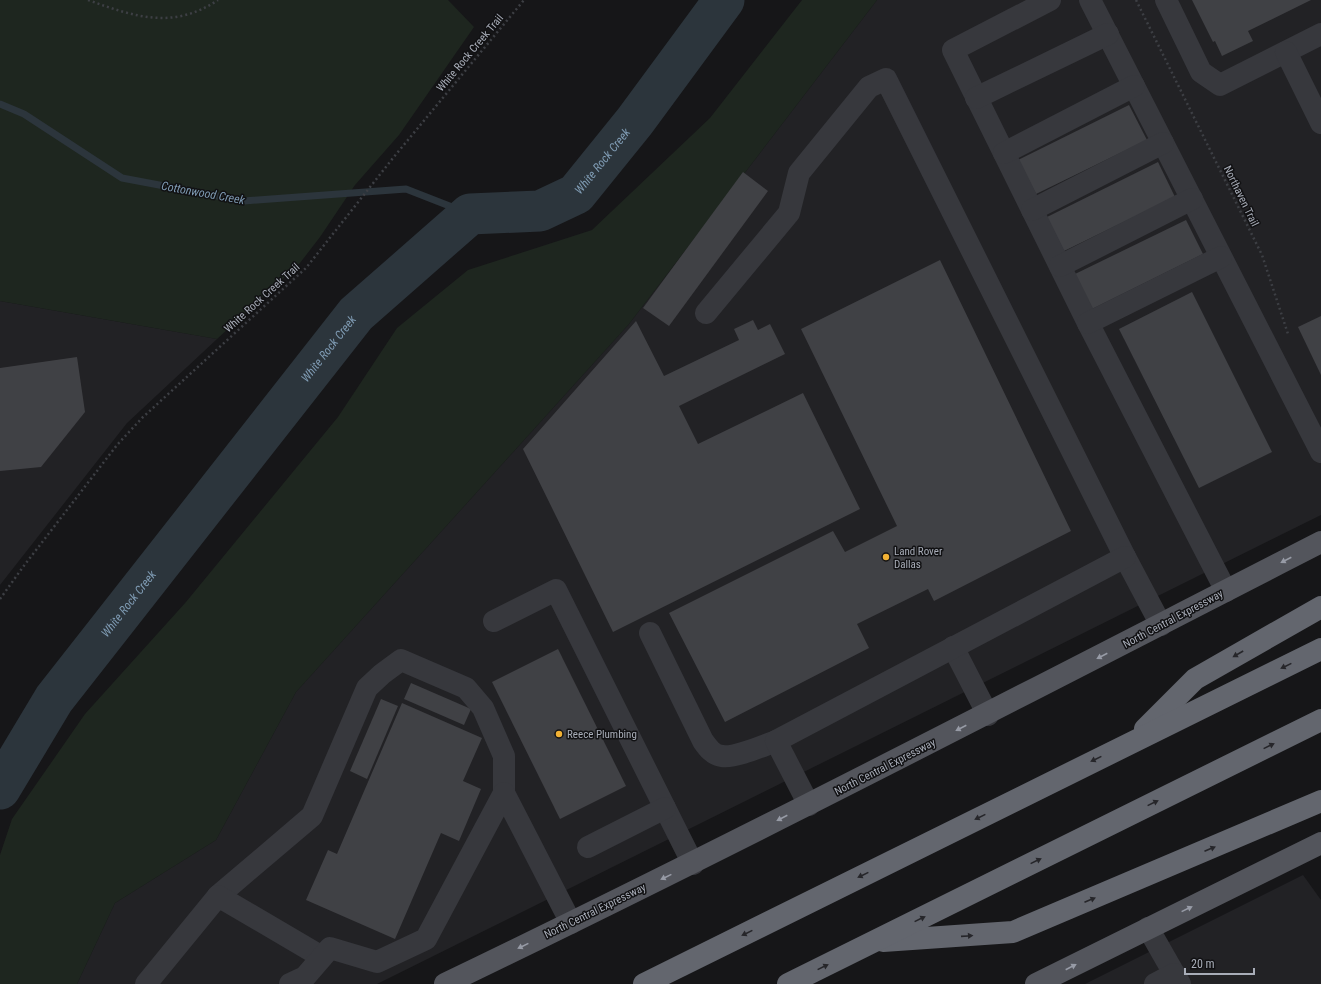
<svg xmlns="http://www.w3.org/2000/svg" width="1321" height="984" font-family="'Roboto Condensed',sans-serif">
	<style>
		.built { fill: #222225 }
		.green { fill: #1e261f }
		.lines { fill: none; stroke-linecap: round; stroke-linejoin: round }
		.stream { stroke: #2c353c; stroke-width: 7 }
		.river { stroke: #2c353c; stroke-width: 41 }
		.building { fill: #404145 }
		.path { stroke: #3d3f44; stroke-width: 2.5; stroke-dasharray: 2 3; stroke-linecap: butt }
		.minor { stroke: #37383d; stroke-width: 22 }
		.major { stroke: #53555c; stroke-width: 22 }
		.highway { stroke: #63666e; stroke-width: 22 }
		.oneway { fill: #979ba6 }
		.oneway2 { fill: #26262a }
		.poi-dot { fill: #f2b134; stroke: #111113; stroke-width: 1.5 }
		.labels { text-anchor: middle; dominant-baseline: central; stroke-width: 3; stroke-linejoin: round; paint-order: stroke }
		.street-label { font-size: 11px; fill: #a8adb8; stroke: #111113 }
		.poi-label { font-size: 11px; fill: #a8adb8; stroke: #111113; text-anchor: start }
		.water-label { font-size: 12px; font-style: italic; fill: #7f9bb3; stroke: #111113 }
	</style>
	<rect width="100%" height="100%" fill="#161618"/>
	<g class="built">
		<path d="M877 0H1321V515L377 984H77L115 903 216 840 296 692 629 324Z"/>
		<path d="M0 301 217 339 127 423 0 585Z"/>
		<path d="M1303 875 1321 900V984H1085Z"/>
	</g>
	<g class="green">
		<path d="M0 0H448L474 27 399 135 355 185 320 237 300 263 217 339 0 301Z"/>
		<path d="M802 0H877L629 324 296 692 216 840 115 903 77 984H0V855L12 819 85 714 186 602 338 417 397 328 468 270 592 230 710 118Z"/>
	</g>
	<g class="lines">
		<path class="stream" d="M0 104 24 114 122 178 244 201 406 189 470 214"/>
		<path class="river" id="s1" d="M0 789 54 699 356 314 470 214 540 211 576 194 635 121 724 0"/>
	</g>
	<g class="building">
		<path d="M1192 0H1311L1248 31 1253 41 1222 56 1215 41 1213 42Z"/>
		<path d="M1129 105 1147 140 1036 194 1018 160Z"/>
		<path d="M1158 162 1175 197 1064 251 1047 217Z"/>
		<path d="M743 172 768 191 669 326 643 308Z"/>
		<path d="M1186 220 1203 254 1092 309 1075 274Z"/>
		<path d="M940 260 1071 531 934 601 928 589 857 624 869 648 725 722 669 613 833 531 845 552 897 526 801 329Z"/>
		<path d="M1192 292 1272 452 1199 488 1119 329Z"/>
		<path d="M1321 316V375L1298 327Z"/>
		<path d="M753 320 758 330 770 324 785 354 679 406 698 444 803 393 860 509 613 632 523 449 636 321 664 376 739 340 734 329Z"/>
		<path d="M77 357 85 412 41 467 0 471V368Z"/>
		<path d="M558 649 626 786 560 819 492 682Z"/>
		<path d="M411 683 471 709 464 725 404 699Z"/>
		<path d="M381 699 398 706 367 779 350 771Z"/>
		<path d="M402 703 482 738 463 781 481 789 459 841 441 833 395 939 306 900 328 850 337 854Z"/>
	</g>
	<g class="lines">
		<g class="path">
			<path d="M88 0C135 17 173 30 218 0"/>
			<path d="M1136 0 1262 255 1288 334"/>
			<path d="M0 599 23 567 117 445 142 418 306 268 393 158 524 0"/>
		</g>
		<g class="minor">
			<path d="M1050 0 953 50 1088 323 1226 591"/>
			<path d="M1090 0 1321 452"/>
			<path d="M1166 0 1201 72 1220 85 1321 34"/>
			<path d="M1286 52 1321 123"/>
			<path d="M976 98 1108 34"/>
			<path d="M1004 153 1134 86"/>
			<path d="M1032 210 1163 143"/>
			<path d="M1060 266 1192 199"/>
			<path d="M706 313 789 213 799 173 869 87 886 79 1125 557 1161 625"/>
			<path d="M1088 323 1221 257"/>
			<path d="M494 621 556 590 693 864"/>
			<path d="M650 633 703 741C708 748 713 755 722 756 736 758 762 746 776 741"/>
			<path d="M953 647 988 715"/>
			<path d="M809 805 776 741 1125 557"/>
			<path d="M588 847 665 808"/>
			<path d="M218 896 312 816 367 688 382 674 401 660 466 688 483 708 504 756V793"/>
			<path d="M1148 928 1180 984"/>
			<path d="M146 984 218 896 322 957"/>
			<path d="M290 984 305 977 330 948 377 962 426 939 504 793 571 923"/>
			<path d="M1155 984 1174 974"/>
		</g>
		<g class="major">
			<path d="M445 984C740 842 1030 691 1321 542"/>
			<path d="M1036 984 1321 843"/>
		</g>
		<g class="highway">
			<path d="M1145 729 1195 679 1321 607"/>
			<path d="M883 941 1013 932 1321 801"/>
			<path d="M644 984 1321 649"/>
			<path d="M788 984 1321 720"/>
		</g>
	</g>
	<defs><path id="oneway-solid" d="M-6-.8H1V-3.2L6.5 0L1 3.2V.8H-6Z"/></defs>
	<g class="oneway">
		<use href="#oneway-solid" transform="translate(1286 560) rotate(153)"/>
		<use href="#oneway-solid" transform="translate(1102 656) rotate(153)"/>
		<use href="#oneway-solid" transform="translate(961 728) rotate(153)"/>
		<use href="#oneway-solid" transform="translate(782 818) rotate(153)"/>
		<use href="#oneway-solid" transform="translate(666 877) rotate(154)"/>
		<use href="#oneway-solid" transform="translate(1187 909) rotate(-26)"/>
		<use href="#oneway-solid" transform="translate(523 946) rotate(154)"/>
		<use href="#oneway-solid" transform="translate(1071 967) rotate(-27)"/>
	</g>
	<g class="oneway2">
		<use href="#oneway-solid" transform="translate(1238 654) rotate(150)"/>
		<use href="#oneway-solid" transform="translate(1286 666) rotate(154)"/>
		<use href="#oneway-solid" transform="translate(1269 746) rotate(-26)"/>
		<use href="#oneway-solid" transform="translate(1096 759) rotate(154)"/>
		<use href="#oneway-solid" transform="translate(1153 803) rotate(-26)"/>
		<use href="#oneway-solid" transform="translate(980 817) rotate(154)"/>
		<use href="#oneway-solid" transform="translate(1210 849) rotate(-23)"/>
		<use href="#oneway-solid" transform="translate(1036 861) rotate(-26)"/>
		<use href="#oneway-solid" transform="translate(863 875) rotate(154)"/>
		<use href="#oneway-solid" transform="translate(1090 900) rotate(-23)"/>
		<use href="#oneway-solid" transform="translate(920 919) rotate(-26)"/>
		<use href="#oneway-solid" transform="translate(747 933) rotate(154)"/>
		<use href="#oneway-solid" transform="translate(967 936) rotate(-4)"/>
		<use href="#oneway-solid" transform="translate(823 967) rotate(-26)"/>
	</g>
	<g class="poi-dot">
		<circle cx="886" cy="557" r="4"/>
		<circle cx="559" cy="734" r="4"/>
	</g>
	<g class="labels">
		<g class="street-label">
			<text transform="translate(470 53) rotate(-50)">White Rock Creek Trail</text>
			<text transform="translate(1241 196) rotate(64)">Northaven Trail</text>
			<text transform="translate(262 298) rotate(-42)">White Rock Creek Trail</text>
			<text transform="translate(1173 619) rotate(-28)">North Central Expressway</text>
			<text transform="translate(885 767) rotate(-27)">North Central Expressway</text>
			<text transform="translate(595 911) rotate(-26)">North Central Expressway</text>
		</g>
		<g class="poi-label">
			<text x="894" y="551">Land Rover<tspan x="894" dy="13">Dallas</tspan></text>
			<text x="567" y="734">Reece Plumbing</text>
		</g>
		<g class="water-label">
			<text stroke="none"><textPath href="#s1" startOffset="898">White Rock Creek</textPath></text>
			<text transform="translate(203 193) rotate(10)">Cottonwood Creek</text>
			<text stroke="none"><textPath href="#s1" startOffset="550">White Rock Creek</textPath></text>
			<text stroke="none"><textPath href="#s1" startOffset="226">White Rock Creek</textPath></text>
		</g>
	</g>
	<path d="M1185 968v6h69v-6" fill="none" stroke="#a8adb8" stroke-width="2"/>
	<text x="1191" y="968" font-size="12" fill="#a8adb8" stroke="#111113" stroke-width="3" paint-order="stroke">20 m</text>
</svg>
